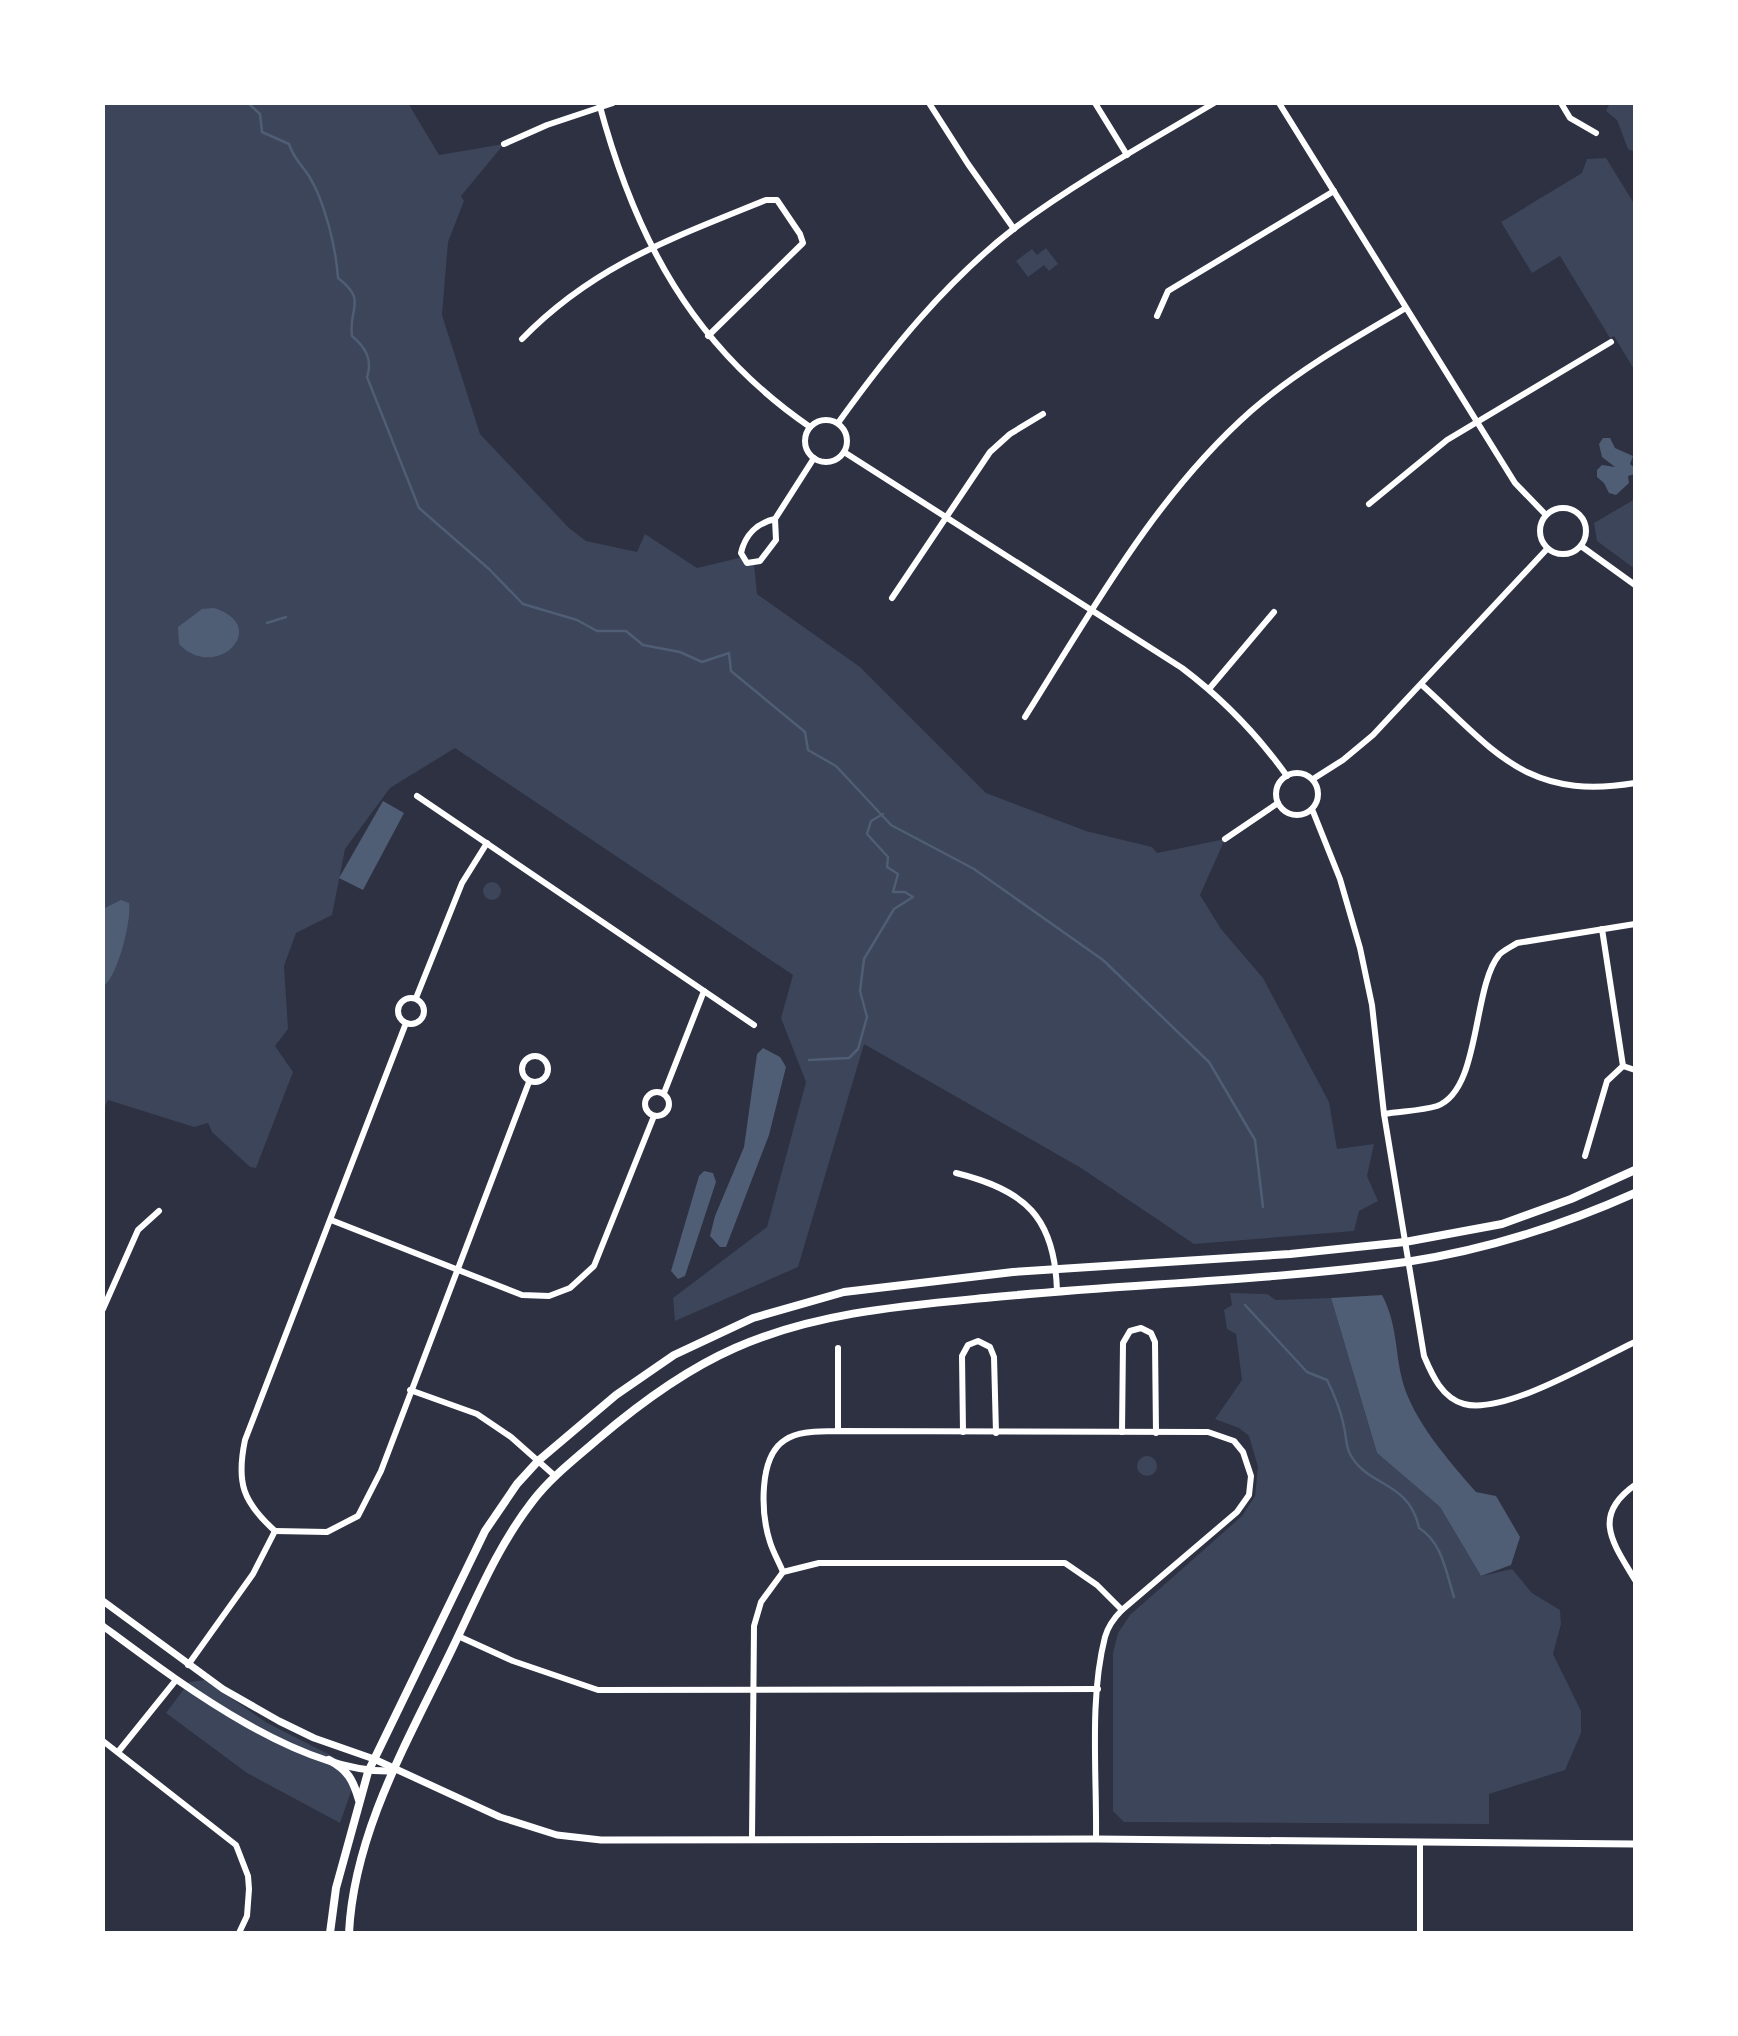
<svg xmlns="http://www.w3.org/2000/svg" width="1738" height="2036" font-family="'Archivo Narrow',sans-serif">
	<style>
		.green { fill: #3c4559 }
		.water { fill: #4f5d75 }
		.lines { fill: none; stroke-linecap: round; stroke-linejoin: round }
		.stream { stroke: #4f5d75; stroke-width: 2.5 }
		.minor { stroke: #fff; stroke-width: 6 }
		.tertiary { stroke: #fff; stroke-width: 7 }
		.secondary { stroke: #fff; stroke-width: 8 }
	</style>
	<rect width="100%" height="100%" fill="#2d3142"/>
	<g class="green">
		<path d="M103 103H408L439 155 504 144 461 196 464 201 448 242 442 315 480 434 569 528 586 541 637 552 645 534 697 568 743 557 754 564 757 594 860 667 986 793 1086 831 1152 847 1157 853 1225 839 1200 895 1221 929 1263 978 1329 1102 1337 1149 1374 1144 1367 1176 1378 1201 1359 1211 1354 1231 1194 1244 1081 1168 864 1044 798 1267 675 1321 673 1298 767 1227 806 1082 781 1018 793 975 455 748 390 788 345 849 332 915 296 933 284 966 288 1029 275 1046 293 1072 256 1168 250 1167 212 1132 208 1123 194 1127 108 1100 103 1111Z"/>
		<path d="M1610 103H1635V152L1628 149 1617 120 1606 111Z"/>
		<path d="M1606 158 1635 205V371L1614 336 1610 338 1560 256 1532 273 1501 222 1582 173 1587 159Z"/>
		<path d="M1046 248 1058 264 1049 271 1044 265 1028 277 1016 261 1032 249 1037 255Z"/>
		<path d="M1635 499V569L1597 541 1594 523Z"/>
		<circle cx="492" cy="891" r="9"/>
		<path d="M1230 1293 1267 1294 1276 1300 1331 1298 1377 1453 1440 1507 1481 1576 1512 1569 1532 1593 1560 1610 1561 1624 1553 1654 1581 1711V1733L1565 1770 1489 1794V1824L1124 1822 1113 1811V1653L1118 1633 1130 1615 1242 1516 1255 1496 1258 1467 1249 1436 1239 1428 1215 1419 1242 1380 1236 1334 1227 1329 1224 1310 1232 1305Z"/>
		<circle cx="1147" cy="1466" r="10"/>
		<path d="M205 1680 267 1723 348 1764 355 1780 340 1823 247 1773 166 1713 189 1682Z"/>
	</g>
	<g class="water">
		<path d="M1603 438H1610L1615 448 1633 456 1630 464 1635 468V474L1628 476 1629 483 1616 495 1609 493 1604 483 1597 477V470L1602 465 1615 467 1602 457 1599 444Z"/>
		<path d="M214 608C272 626 216 683 179 644L178 627 202 609Z"/>
		<path d="M383 801 404 813 363 890 339 878Z"/>
		<path d="M121 900 129 903C132 919 117 979 103 986V909Z"/>
		<path d="M763 1048 780 1057 786 1067 769 1135 726 1247H720L710 1236 715 1216 744 1147 757 1054Z"/>
		<path d="M704 1171 713 1173 716 1182 685 1276 678 1279 671 1271 699 1176Z"/>
		<path d="M1382 1295C1397 1323 1395 1350 1402 1379 1412 1420 1450 1462 1476 1492L1496 1496 1520 1537 1511 1565 1481 1576 1440 1507 1377 1453 1331 1298Z"/>
	</g>
	<g class="lines">
		<g class="stream">
			<path d="M248 103 260 114 262 132 289 144C294 159 301 164 309 176 325 202 336 248 338 278 368 301 348 308 352 336 365 347 373 359 367 377L419 508 489 569 523 604 577 620 597 631H626L643 645 680 652 702 662 729 653 731 671 805 732 808 750 836 766 891 825 974 869 1103 960 1209 1062 1255 1140 1263 1207"/>
			<path d="M267 623 286 617"/>
			<path d="M809 1060 849 1058 858 1049 867 1017 860 991 864 959 894 909 913 897 905 892H893L898 874 887 867 888 857 867 834 871 821 883 814"/>
			<path d="M1245 1305 1307 1372 1327 1380C1335 1396 1341 1411 1344 1427 1346 1435 1346 1447 1350 1454 1368 1488 1409 1480 1419 1528 1442 1542 1446 1572 1454 1597"/>
		</g>
		<g class="minor">
			<path d="M599 103C635 238 692 346 810 427"/>
			<path d="M929 103 968 164 1014 229"/>
			<path d="M1095 103 1127 155"/>
			<path d="M1279 103 1515 483 1546 515"/>
			<path d="M1561 103 1570 118 1596 133"/>
			<path d="M504 144 547 125 613 103"/>
			<path d="M1157 316 1168 291 1334 191"/>
			<path d="M522 339C594 265 673 238 766 200H777L800 234 803 243 708 336"/>
			<circle cx="826" cy="441" r="21"/>
			<path d="M838 423C889 352 946 281 1016 227 1078 181 1147 143 1214 103"/>
			<path d="M844 452 1182 668C1223 699 1257 734 1287 776"/>
			<path d="M1369 504 1447 440 1611 342"/>
			<circle cx="1563" cy="531" r="23"/>
			<path d="M775 519 776 540 760 561 747 563 741 553C745 535 757 523 775 519L814 458"/>
			<path d="M1581 546 1635 585"/>
			<path d="M892 598 990 452 1010 434 1043 414"/>
			<path d="M1422 685C1495 751 1526 801 1635 783"/>
			<path d="M1209 689 1274 612"/>
			<path d="M1025 717C1093 609 1155 496 1251 411 1298 370 1353 339 1406 308"/>
			<circle cx="1297" cy="794" r="21"/>
			<path d="M1313 779 1343 760 1373 735 1547 549"/>
			<path d="M417 796 754 1025"/>
			<path d="M1312 809 1340 879 1360 948 1372 1005 1384 1114 1424 1356C1432 1375 1442 1398 1464 1404 1505 1415 1596 1360 1635 1342"/>
			<path d="M1225 839 1278 803"/>
			<circle cx="411" cy="1011" r="13"/>
			<path d="M416 998 462 883 487 843"/>
			<circle cx="535" cy="1069" r="13"/>
			<path d="M1623 1066 1635 1070"/>
			<circle cx="657" cy="1104" r="12"/>
			<path d="M664 1093 704 991"/>
			<path d="M1384 1114C1401 1111 1421 1111 1437 1106 1481 1090 1472 988 1499 955 1504 950 1511 947 1517 943L1635 924"/>
			<path d="M1585 1156 1607 1081 1623 1066 1602 929"/>
			<path d="M956 1173C1025 1190 1055 1217 1057 1291"/>
			<path d="M331 1220 522 1295 549 1296 570 1288 594 1266 654 1116"/>
			<path d="M103 1309 138 1230 159 1211"/>
			<path d="M410 1390 477 1414 511 1437 555 1476"/>
			<path d="M838 1431V1348"/>
			<path d="M963 1432 962 1356 968 1345 978 1341 990 1347 994 1357 996 1433"/>
			<path d="M1122 1432 1123 1343 1130 1331 1141 1328 1151 1333 1155 1342 1156 1433"/>
			<path d="M1635 1485C1591 1516 1613 1543 1635 1580"/>
			<path d="M275 1531 327 1532 358 1516 381 1471 529 1082"/>
			<path d="M275 1531C243 1502 236 1483 245 1440L406 1023"/>
			<path d="M783 1572C779 1562 773 1552 770 1542 761 1514 758 1457 785 1440 800 1430 821 1432 838 1431L1208 1432 1234 1441 1243 1452 1251 1476 1249 1495 1237 1512 1122 1610C1114 1618 1108 1626 1105 1637 1089 1699 1097 1775 1096 1839"/>
			<path d="M458 1636 513 1661 598 1690 1098 1689"/>
			<path d="M188 1665 253 1574 275 1531"/>
			<path d="M103 1741 236 1845 248 1876 249 1889 247 1916 239 1933"/>
			<path d="M118 1752 176 1680"/>
			<path d="M752 1838 754 1626 761 1602 783 1572 819 1563H1065L1097 1585 1122 1610"/>
			<path d="M1420 1933V1842"/>
		</g>
		<g class="tertiary">
			<path d="M103 1601 223 1689 279 1721 314 1738 374 1759 500 1817 557 1835 601 1840 1096 1839 1635 1844"/>
			<path d="M103 1626C176 1680 298 1774 392 1771"/>
		</g>
		<g class="secondary">
			<path d="M329 1760C348 1770 353 1780 359 1800"/>
			<path d="M330 1933 336 1888 368 1772 485 1531 517 1484 538 1461 616 1395 674 1355 753 1318 844 1292 1013 1272 1290 1254 1405 1242 1502 1224 1571 1199 1635 1170"/>
			<path d="M349 1933C354 1831 410 1737 453 1647 477 1597 498 1546 532 1502 550 1478 575 1459 598 1439 639 1404 685 1370 735 1348 814 1313 900 1306 985 1298 1125 1284 1267 1281 1406 1262 1486 1250 1561 1226 1635 1193"/>
		</g>
	</g>
	<rect width="1738" height="2036" fill="none" stroke="#ffffff" stroke-width="210"/>
</svg>
